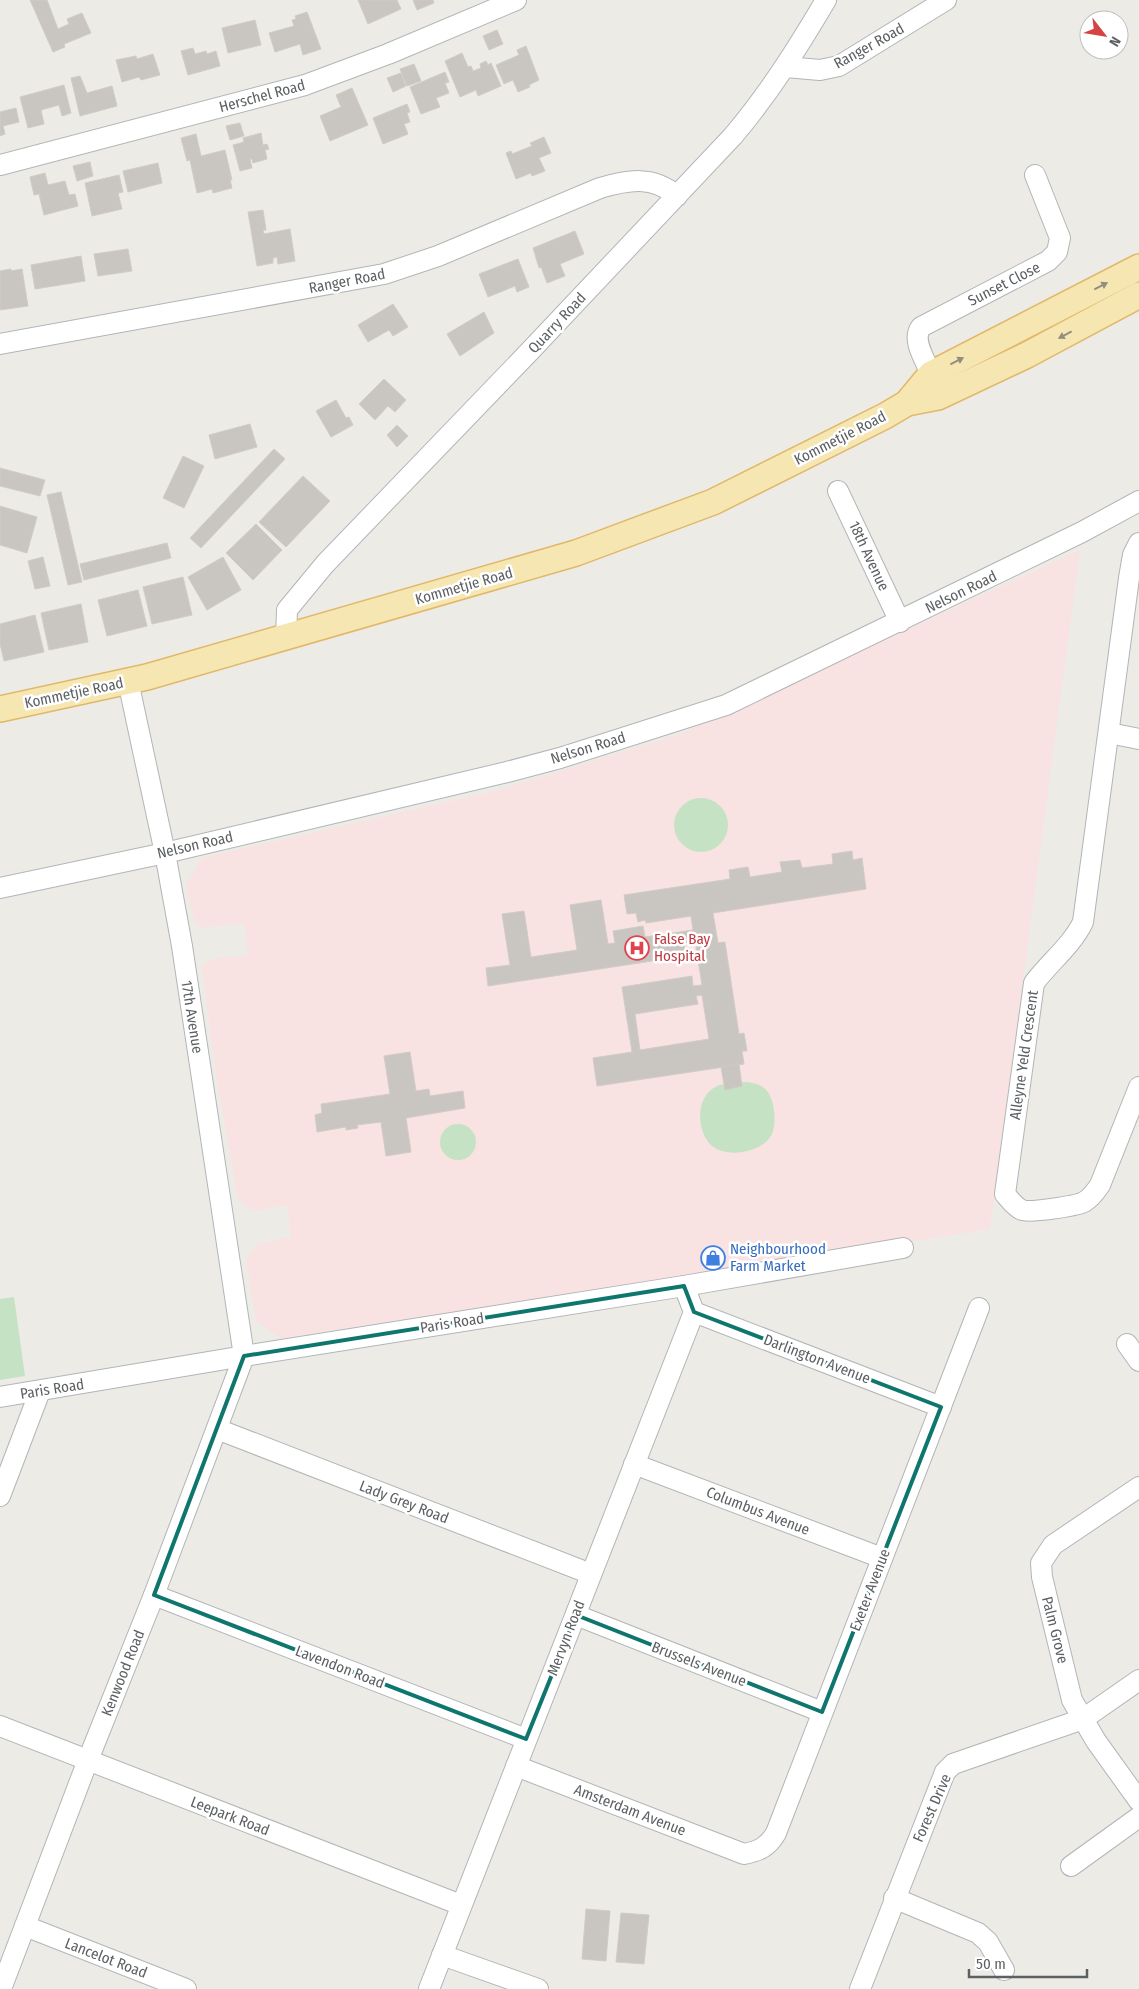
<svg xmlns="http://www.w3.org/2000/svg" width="1139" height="1989" font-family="'Fira Sans Condensed',sans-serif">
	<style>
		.medical { fill: #f8e3e2 }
		.green { fill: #c6e2c4 }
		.building { fill: #c9c5c1; stroke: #d1ccc4; fill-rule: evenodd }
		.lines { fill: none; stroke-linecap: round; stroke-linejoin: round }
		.minor-casing { stroke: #b2b5b8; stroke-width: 22 }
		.major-casing { stroke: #e1b86a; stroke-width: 28 }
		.minor { stroke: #fff; stroke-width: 20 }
		.major { stroke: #f6e6b1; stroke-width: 25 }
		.oneway { fill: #928f7e }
		.marked { fill: none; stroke: #0f766e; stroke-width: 4; stroke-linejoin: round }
		.labels { text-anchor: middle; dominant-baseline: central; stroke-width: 5; stroke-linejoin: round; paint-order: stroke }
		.street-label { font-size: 15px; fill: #5c6063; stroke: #fff }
		.health-label { font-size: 15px; fill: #be3a42; stroke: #fff; text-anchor: start }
		.shop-label { font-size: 15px; fill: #366cbe; stroke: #fff; text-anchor: start }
	</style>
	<rect width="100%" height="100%" fill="#edebe5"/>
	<path class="medical" d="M1080 550 990 1229 280 1338 256 1321 246 1260 256 1244 291 1237 287 1205 252 1211 238 1199 217 1081 202 969 204 964 213 959 248 955 244 923 203 928 198 926 193 918 186 885 202 858 495 791 680 734Z"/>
	<g class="green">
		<circle cx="701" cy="825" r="27"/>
		<path d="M747 1082C755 1083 763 1085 768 1092 775 1102 777 1126 771 1136 760 1154 722 1159 709 1143 696 1127 696 1096 717 1086 725 1083 738 1083 747 1082Z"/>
		<circle cx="458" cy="1142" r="18"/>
		<path d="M14 1297 25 1376 0 1380V1299Z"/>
	</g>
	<g class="building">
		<path d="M30 0H47L58 29 69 24 67 19 82 13 91 33 64 44 65 47 53 52Z"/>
		<path d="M358 0H397L401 9 368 24Z"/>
		<path d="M413 0H433L434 3 417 10Z"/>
		<path d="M307 12 321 49 303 55 300 44 275 52 269 33 294 26 292 20 296 19 295 16Z"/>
		<path d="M255 20 261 45 228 53 222 28Z"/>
		<path d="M497 30 503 44 489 50 483 36Z"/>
		<path d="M526 46 539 80 529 85 530 87 518 92 513 80 504 84 496 65 519 55 517 50Z"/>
		<path d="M193 48 195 54 206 51 207 54 216 51 220 66 188 75 181 51Z"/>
		<path d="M462 53 468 67 471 66 473 71 481 68 480 64 486 61 488 65 491 63 501 86 478 96 476 90 460 97 445 61Z"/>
		<path d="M153 54 160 75 141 80 139 77 122 82 116 60 136 56 137 59Z"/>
		<path d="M414 64 421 81 407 86 400 69Z"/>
		<path d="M445 72 449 82 445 83 449 93 436 98 440 107 421 114 410 87Z"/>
		<path d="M401 73 406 86 393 92 387 78Z"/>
		<path d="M80 76 87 93 112 86 117 106 80 116 71 78Z"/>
		<path d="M64 85 71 113 62 116 59 105 41 110 44 124 28 128 20 97Z"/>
		<path d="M352 88 368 125 330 141 320 116 341 107 336 95Z"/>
		<path d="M407 104 410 112 407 113 410 122 404 124 408 134 383 144 373 118Z"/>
		<path d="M16 108 19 122 3 126 5 134 0 136V112Z"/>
		<path d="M240 123 244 136 230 140 226 126Z"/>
		<path d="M261 133 263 145 267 144 269 149 265 150 267 159 253 163 252 159H250L252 168 240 171 233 145 244 142 243 138Z"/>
		<path d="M196 134 201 156 225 150 232 180H230L232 188 213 193 212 189 197 193 190 160 187 161 181 138Z"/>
		<path d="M544 137 551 153 539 158 545 171 532 176 531 173 516 179 506 153 511 151 512 154 532 146 530 143Z"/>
		<path d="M90 162 93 176 77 181 73 166Z"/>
		<path d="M158 163 162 183 128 192 123 171Z"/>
		<path d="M45 173 48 185 65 181 69 195 75 194 78 206 44 215 39 194 34 195 30 177Z"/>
		<path d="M119 175 123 192 118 193 122 209 92 216 85 183Z"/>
		<path d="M263 210 266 230H263L264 234 290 229 295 261 278 264 277 257 273 258V263L257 266 248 212Z"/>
		<path d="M575 231 584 254 560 264 565 276 547 283 541 267 539 268 533 248Z"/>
		<path d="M128 249 132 271 98 276 94 254Z"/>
		<path d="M81 256 85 281 35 289 31 265Z"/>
		<path d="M518 259 529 287 517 292 515 286 488 297 479 274Z"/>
		<path d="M11 269V271L22 269 28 306 0 310V271Z"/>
		<path d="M393 304 408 327 393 336 389 330 368 342 358 325Z"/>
		<path d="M484 312 494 333 460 356 447 334Z"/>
		<path d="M384 379 406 400 395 412 388 406 375 420 359 404Z"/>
		<path d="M336 400 346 418 349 417 353 425 331 437 316 411Z"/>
		<path d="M250 424 257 447 215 459 209 435Z"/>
		<path d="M397 425 408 436 397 447 387 435Z"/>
		<path d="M274 449 285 459 201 548 190 538Z"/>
		<path d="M183 456 204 466 184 508 163 498Z"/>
		<path d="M0 468 45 480 40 496 0 486Z"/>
		<path d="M303 476 330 501 286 547 259 522Z"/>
		<path d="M61 492 82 582 68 585 47 495Z"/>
		<path d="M0 506 37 517 27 553 0 545Z"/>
		<path d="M256 524 282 550 253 580 226 553Z"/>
		<path d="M167 543 171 558 84 580 80 564Z"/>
		<path d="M43 557 50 586 35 589 28 561Z"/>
		<path d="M223 557 241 590 207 610 188 577Z"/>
		<path d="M183 577 192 615 152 624 143 587Z"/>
		<path d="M138 590 147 626 107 636 98 600Z"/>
		<path d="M81 604 88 642 49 650 41 613Z"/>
		<path d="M35 615 44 652 4 661 0 644V624Z"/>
		<path d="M852 851 853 860 862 858 866 889 713 913 718 943 725 942 739 1034 744 1033 747 1051H742L744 1064 597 1086 593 1058 632 1052 622 987 692 976 693 986 702 985 696 947 705 946 704 940 684 943 685 956 488 986 486 968 510 965 502 914 524 911 531 957 577 950 570 905 601 900 608 944 615 943 613 931 643 926 645 937 693 930 691 916 646 923 645 920 638 922 636 913 627 914 624 895 730 879 729 870 748 867 750 877 782 872 780 862 800 860 802 868 833 864 832 854ZM702 995 709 1039 640 1050 635 1014 698 1004 696 996Z"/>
		<path d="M410 1052 416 1091 429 1089 430 1096 463 1091 465 1108 406 1118 411 1152 386 1156 381 1122 357 1125 358 1128 346 1130V1127L317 1132 315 1115 322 1113 321 1104 390 1094 384 1056Z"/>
		<path d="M739 1064 742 1086 725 1090 721 1067Z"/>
		<path d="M586 1909 610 1911 606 1961 582 1959Z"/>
		<path d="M621 1913 649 1915 644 1964 616 1962Z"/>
	</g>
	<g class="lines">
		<g class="minor-casing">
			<g id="minor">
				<path d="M786 67 820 70 839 66 946 0"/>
				<path d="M0 165 305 85 388 54 516 0"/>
				<path d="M0 344 384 274 438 256 600 188C628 180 653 175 677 196"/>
				<path d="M931 374C926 361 911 340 921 327L1048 261 1057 252 1060 238 1035 175"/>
				<path d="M838 491 900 622"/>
				<path d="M1139 543 1133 555 1129 578 1083 922C1072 945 1050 962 1034 983L1005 1194C1010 1200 1015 1207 1022 1210 1030 1213 1076 1206 1084 1202 1091 1198 1096 1191 1100 1185L1139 1087"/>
				<path d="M286 638 287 610 325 564 530 351 733 136C770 92 797 49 826 0"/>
				<path d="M1109 733 1139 739"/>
				<path d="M0 888 165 853 507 772 560 758 726 705 1082 532 1139 501"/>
				<path d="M694 1312 941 1407"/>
				<path d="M1127 1344 1139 1361"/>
				<path d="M0 1397 244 1356 684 1286 903 1248"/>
				<path d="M217 1429 591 1574"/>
				<path d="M634 1464 882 1558"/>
				<path d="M1139 1487 1053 1545 1041 1563 1042 1577 1072 1700 1096 1741 1139 1801"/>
				<path d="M0 1496 40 1391"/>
				<path d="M154 1595 526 1739"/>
				<path d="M576 1615 822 1712"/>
				<path d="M0 1726 461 1905"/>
				<path d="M516 1766 744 1854C759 1851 768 1847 776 1833L979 1308"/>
				<path d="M1071 1866 1139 1817"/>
				<path d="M894 1898 978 1933 988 1942 1004 1970"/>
				<path d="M25 1926 186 1989"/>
				<path d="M442 1955 538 1989"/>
				<path d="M1 1989 88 1760 154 1595 244 1356 182 946 165 853 128 681"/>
				<path d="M429 1989 694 1312 684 1286"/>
				<path d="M860 1989 945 1772 953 1764 1083 1719 1139 1680"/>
			</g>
		</g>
		<g class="major-casing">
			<g id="major">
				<path d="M907 403 938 397 1027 355 1139 295"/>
				<path d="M0 709 147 677 576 553 713 502 885 416 907 403 931 374 1139 267"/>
			</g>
		</g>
		<use href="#minor" class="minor"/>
		<use href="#major" class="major"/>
	</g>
	<defs><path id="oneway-solid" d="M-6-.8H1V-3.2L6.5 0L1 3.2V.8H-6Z" transform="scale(1.25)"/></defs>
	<g class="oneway">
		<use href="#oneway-solid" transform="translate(1101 286) rotate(-27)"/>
		<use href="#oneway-solid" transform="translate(1065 335) rotate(152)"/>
		<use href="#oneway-solid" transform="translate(957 361) rotate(-27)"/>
	</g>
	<path class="marked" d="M684 1286 694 1312 941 1407 822 1712 576 1615 526 1739 154 1595 244 1356Z"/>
	<defs>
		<g id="hospital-ring" transform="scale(1.25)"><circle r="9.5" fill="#fff" stroke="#e0444e" stroke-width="1.5"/><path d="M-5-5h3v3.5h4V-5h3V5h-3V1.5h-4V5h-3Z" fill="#e0444e"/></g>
		<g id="shop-ring" transform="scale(1.25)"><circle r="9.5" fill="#fff" stroke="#3f7fe0" stroke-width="1.5"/><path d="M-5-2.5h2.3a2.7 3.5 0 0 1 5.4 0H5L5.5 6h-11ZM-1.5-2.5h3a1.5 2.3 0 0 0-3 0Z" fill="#3f7fe0"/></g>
	</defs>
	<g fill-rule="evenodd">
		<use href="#hospital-ring" x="637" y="948"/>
		<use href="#shop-ring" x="713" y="1258"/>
	</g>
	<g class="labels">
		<g class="street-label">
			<text transform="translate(869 46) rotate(-29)">Ranger Road</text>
			<text transform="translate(262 96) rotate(-15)">Herschel Road</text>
			<text transform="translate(347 281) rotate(-11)">Ranger Road</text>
			<text transform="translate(1004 284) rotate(-27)">Sunset Close</text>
			<text transform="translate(557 323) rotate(-47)">Quarry Road</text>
			<text transform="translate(840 438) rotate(-27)">Kommetjie Road</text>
			<text transform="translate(869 556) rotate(65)">18th Avenue</text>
			<text transform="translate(464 586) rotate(-16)">Kommetjie Road</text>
			<text transform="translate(961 592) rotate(-26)">Nelson Road</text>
			<text transform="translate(74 693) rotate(-12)">Kommetjie Road</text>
			<text transform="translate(588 748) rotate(-17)">Nelson Road</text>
			<text transform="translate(195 845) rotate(-13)">Nelson Road</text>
			<text transform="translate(192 1017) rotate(81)">17th Avenue</text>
			<text transform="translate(1024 1055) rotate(-82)">Alleyne Yeld Crescent</text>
			<text transform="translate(452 1323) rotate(-9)">Paris Road</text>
			<text transform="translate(817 1359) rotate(21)">Darlington Avenue</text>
			<text transform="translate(52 1389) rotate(-9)">Paris Road</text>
			<text transform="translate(404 1502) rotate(21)">Lady Grey Road</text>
			<text transform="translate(758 1511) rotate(21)">Columbus Avenue</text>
			<text transform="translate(870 1590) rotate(-69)">Exeter Avenue</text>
			<text transform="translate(1055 1630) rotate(76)">Palm Grove</text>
			<text transform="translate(566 1638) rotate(-69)">Mervyn Road</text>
			<text transform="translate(699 1664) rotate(21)">Brussels Avenue</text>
			<text transform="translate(340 1667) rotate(21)">Lavendon Road</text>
			<text transform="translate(123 1673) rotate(-68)">Kenwood Road</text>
			<text transform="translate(932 1808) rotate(-66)">Forest Drive</text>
			<text transform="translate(630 1810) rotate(21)">Amsterdam Avenue</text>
			<text transform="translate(230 1816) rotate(21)">Leepark Road</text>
			<text transform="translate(106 1958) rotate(21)">Lancelot Road</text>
		</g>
		<g class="health-label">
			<text x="654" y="939">False Bay<tspan x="654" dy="17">Hospital</tspan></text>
		</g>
		<g class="shop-label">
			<text x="730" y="1249">Neighbourhood<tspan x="730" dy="17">Farm Market</tspan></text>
		</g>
	</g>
	<g transform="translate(1104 35) rotate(121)"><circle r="24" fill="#ffffff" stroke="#bebfc1"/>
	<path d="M0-4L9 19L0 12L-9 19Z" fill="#d54443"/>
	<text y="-8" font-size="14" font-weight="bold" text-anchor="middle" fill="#5c6063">N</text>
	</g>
	<path d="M969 1969v8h118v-8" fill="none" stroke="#5c6063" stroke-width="2.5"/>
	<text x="976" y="1969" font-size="15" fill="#5c6063" stroke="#ffffff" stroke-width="4" paint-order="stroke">50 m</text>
</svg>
